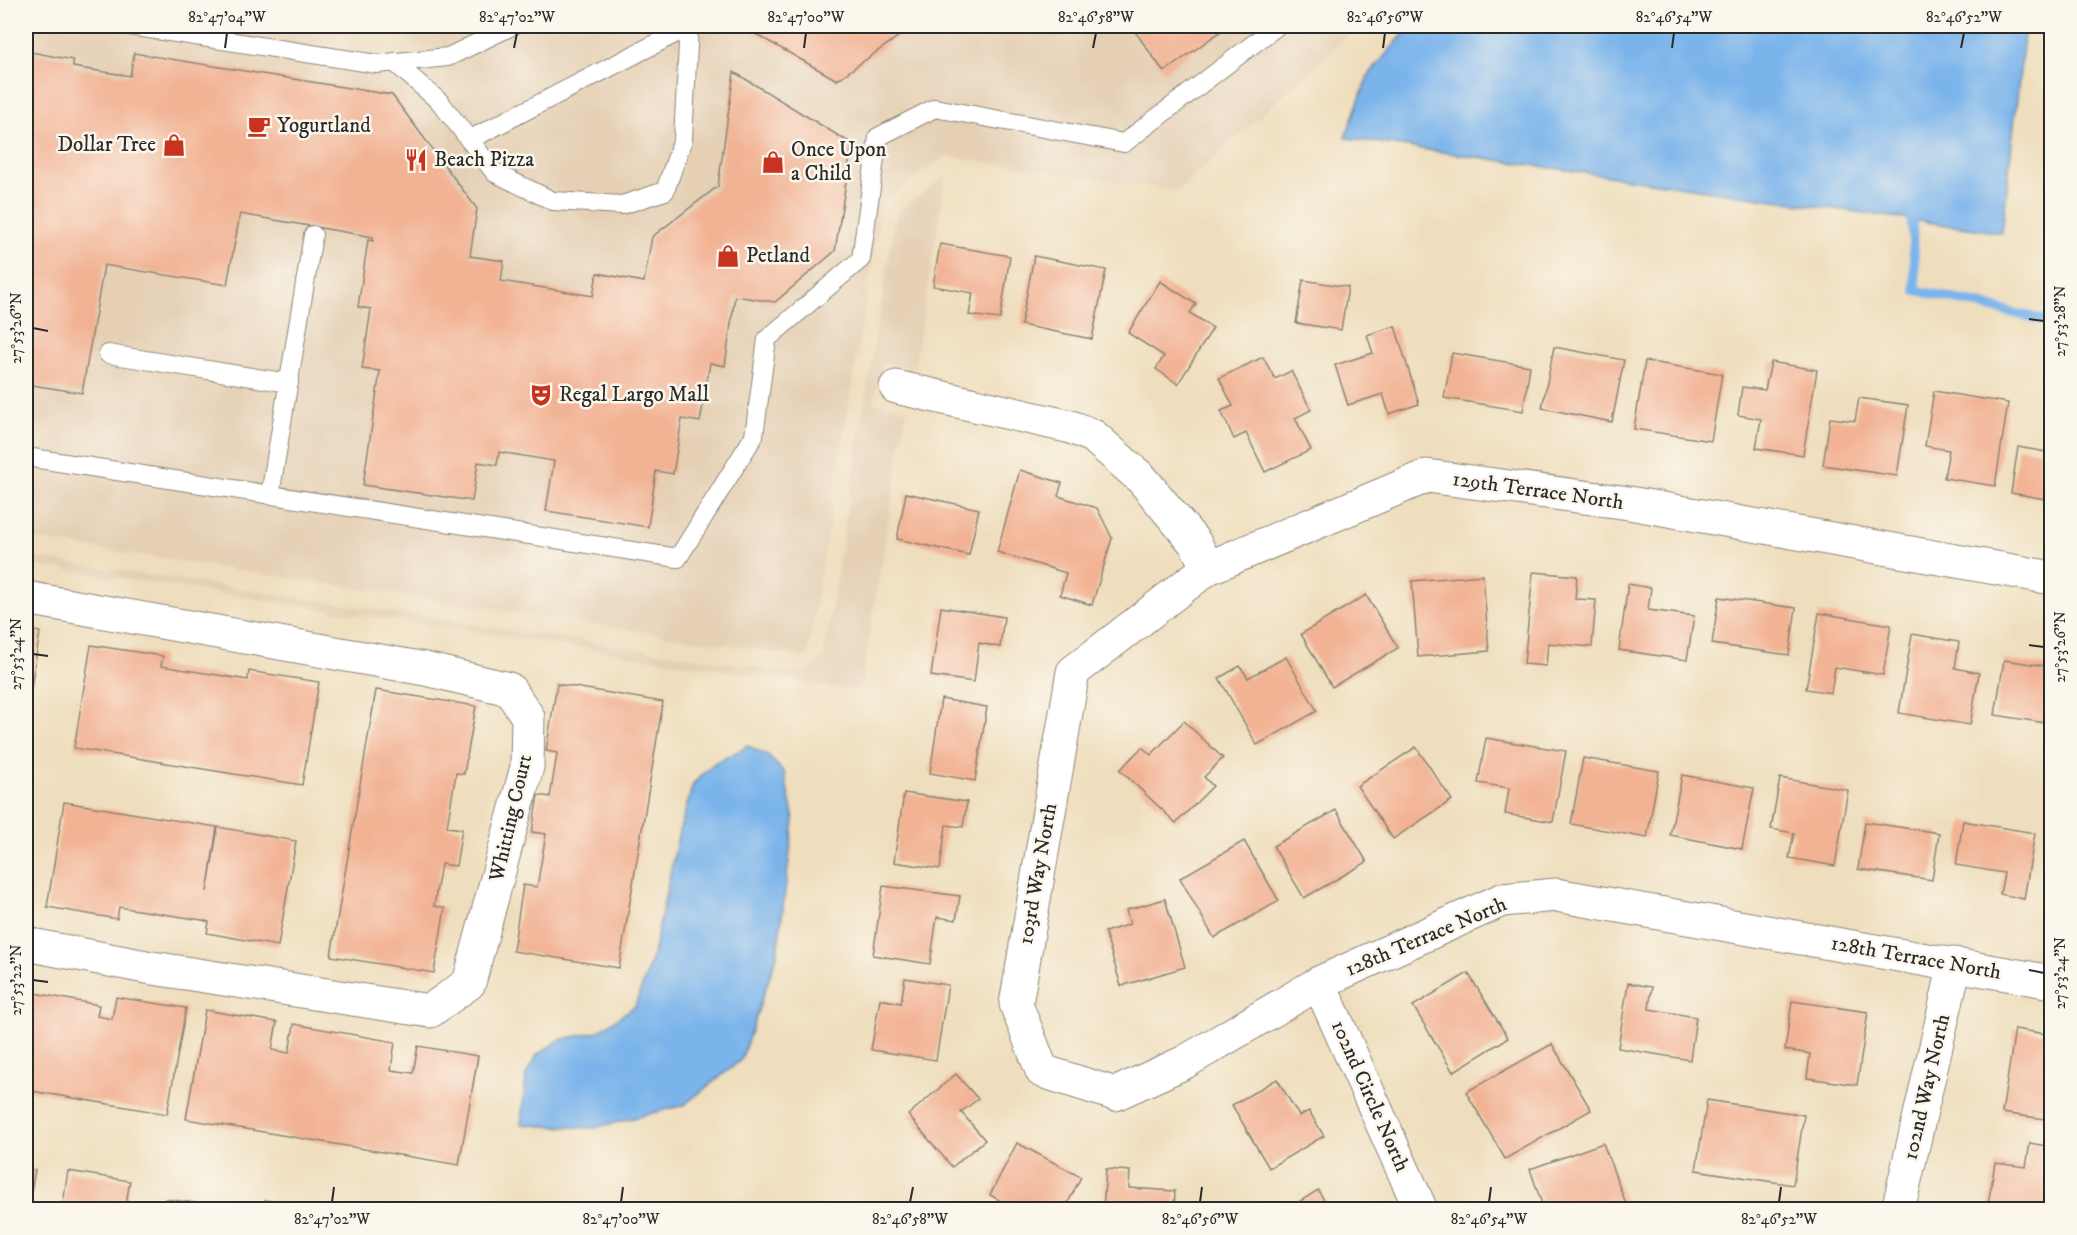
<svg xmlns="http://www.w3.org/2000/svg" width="2077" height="1235" font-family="'IM FELL DW Pica',serif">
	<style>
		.built { fill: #e5d0b5 }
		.water { fill: #7ab4eb; stroke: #52708b; stroke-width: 1.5 }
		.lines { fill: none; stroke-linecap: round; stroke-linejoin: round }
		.stream { stroke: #7ab4eb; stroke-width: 10 }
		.building { fill: #f2b394 }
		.service-casing { stroke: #8d8474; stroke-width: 20 }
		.minor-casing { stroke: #8d8474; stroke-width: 35 }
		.service { stroke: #fff; stroke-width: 18 }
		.minor { stroke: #fff; stroke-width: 33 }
		.ticks { fill: none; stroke: #2b2b2b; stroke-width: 2 }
		.labels { text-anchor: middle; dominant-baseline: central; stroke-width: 5; stroke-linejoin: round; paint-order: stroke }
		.poi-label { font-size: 21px; fill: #2b2b2b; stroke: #fbf7ec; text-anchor: start }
		.street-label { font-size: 21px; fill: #2b2b2b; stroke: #fbf7ec }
		.neatline { fill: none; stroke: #2b2b2b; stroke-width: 2 }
		.ticks-label { font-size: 15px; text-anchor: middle; fill: #2b2b2b }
	</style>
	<rect width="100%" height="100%" fill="#fbf7ec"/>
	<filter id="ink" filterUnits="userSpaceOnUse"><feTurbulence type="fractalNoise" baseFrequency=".0167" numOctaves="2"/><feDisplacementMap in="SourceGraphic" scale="12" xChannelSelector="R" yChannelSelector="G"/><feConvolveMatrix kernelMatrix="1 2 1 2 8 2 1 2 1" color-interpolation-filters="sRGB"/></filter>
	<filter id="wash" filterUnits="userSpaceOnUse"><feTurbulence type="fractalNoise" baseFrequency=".008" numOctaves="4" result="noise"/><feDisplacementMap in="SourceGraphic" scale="24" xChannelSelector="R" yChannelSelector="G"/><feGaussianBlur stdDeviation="1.35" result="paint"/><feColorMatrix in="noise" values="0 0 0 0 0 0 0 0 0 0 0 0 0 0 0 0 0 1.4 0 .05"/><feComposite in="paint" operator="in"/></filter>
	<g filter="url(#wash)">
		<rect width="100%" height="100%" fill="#efdebd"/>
		<g class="built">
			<path d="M26 26H1359L1178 191 946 156 882 202 807 657 26 538Z"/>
			<path d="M946 176 914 370 882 363 874 402 907 410 860 691 26 564V556L805 674 823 659 896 212Z"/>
		</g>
		<g class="water">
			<path d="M1410 26H2025L2002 233 1345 138 1368 76Z"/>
			<path d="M746 745 767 755 784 772 794 820 777 955 741 1060 684 1105 594 1128 542 1126 521 1124 526 1075 537 1055 559 1040 597 1032 635 1006 653 955 678 836 693 784 714 763 745 748Z"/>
		</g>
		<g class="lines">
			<path class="stream" d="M1911 208 1916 290 2052 322"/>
		</g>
		<g id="blocks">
			<g class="building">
				<path d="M745 26H913L837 80 745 28Z"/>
				<path d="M1131 26H1228L1164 72Z"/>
				<path d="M26 51 73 60V67L130 76 134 53 392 95 477 209 470 256 504 261 501 281 593 296 597 273 644 282 652 237 718 186 734 72 852 144 835 251 775 302 735 296 725 366 710 363 700 422 682 419 673 474 656 471 648 527 546 511 554 461 499 452 497 465 478 462 472 501 363 485 380 371 362 369 371 309 358 307 368 240 373 241V237L240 214 227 285 104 265 82 393 26 384Z"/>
				<path d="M940 244 1010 256 1000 319 969 315 973 293 933 286Z"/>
				<path d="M1034 256 1106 270 1092 339 1021 325Z"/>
				<path d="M1303 280 1348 287 1341 330 1296 323Z"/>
				<path d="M1160 281 1196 304 1190 313 1213 328 1178 384 1156 369 1164 356 1128 333Z"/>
				<path d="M1395 326 1419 404 1389 414 1383 394 1348 405 1335 365 1373 353 1367 335Z"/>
				<path d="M1554 347 1624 360 1612 422 1542 408Z"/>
				<path d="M1452 353 1530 366 1523 411 1444 398Z"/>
				<path d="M1263 357 1275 379 1291 371 1311 410 1295 418 1311 450 1265 472 1246 433 1234 439 1221 411 1233 406 1219 378Z"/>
				<path d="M1645 361 1722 374 1711 441 1634 429Z"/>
				<path d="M1771 362 1817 370 1803 455 1756 448 1761 419 1738 415 1742 387 1765 390Z"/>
				<path d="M1934 391 2008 403 1995 486 1944 478 1949 450 1925 446Z"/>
				<path d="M1859 398 1908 405 1897 476 1823 465 1830 418 1855 421Z"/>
				<path d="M2018 447 2052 453V500L2011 493Z"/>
				<path d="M1020 470 1062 483 1058 496 1097 508 1112 538 1092 605 1060 595 1066 573 997 552Z"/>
				<path d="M906 493 979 509 969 555 897 539Z"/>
				<path d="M1533 572 1577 576 1575 599 1596 600 1592 647 1548 643 1546 666 1524 664Z"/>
				<path d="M1483 575 1489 651 1418 657 1412 581Z"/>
				<path d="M1628 584 1651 588 1648 610 1694 616 1687 660 1619 650Z"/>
				<path d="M1366 595 1398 648 1332 687 1301 634Z"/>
				<path d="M1719 597 1796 608 1789 655 1712 644Z"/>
				<path d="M941 607 1004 617 1000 647 979 643 974 682 931 676Z"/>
				<path d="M1819 613 1891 625 1883 675 1835 667 1831 693 1806 689Z"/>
				<path d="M26 629 40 632 27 712H26Z"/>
				<path d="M1912 634 1959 642 1955 668 1979 673 1970 725 1899 713Z"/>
				<path d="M91 645 163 656 161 666 242 679 248 680 249 671 319 682 302 785 74 748Z"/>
				<path d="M1286 657 1317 711 1257 745 1219 678 1240 666 1248 678Z"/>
				<path d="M2004 660 2052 667V724L1995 715Z"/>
				<path d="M557 684 663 702 619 968 513 951 523 885 537 887 538 881 546 834 532 832 538 795 550 797 556 760 557 753 546 751Z"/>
				<path d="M376 690 476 706 464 774 456 773 447 827 462 829 456 866 441 864 434 906 445 908 434 973 331 956Z"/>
				<path d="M941 699 987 707 975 781 930 773Z"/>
				<path d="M1184 721 1223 758 1204 777 1213 786 1176 823 1120 770 1142 747 1151 755Z"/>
				<path d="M1486 738 1566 751 1553 822 1505 814 1509 788 1478 783Z"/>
				<path d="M1416 747 1452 800 1393 839 1357 786Z"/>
				<path d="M1583 758 1659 771 1647 838 1571 824Z"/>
				<path d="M1682 775 1754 788 1742 849 1670 835Z"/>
				<path d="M1780 778 1848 790 1835 866 1789 858 1794 833 1771 829Z"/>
				<path d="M904 793 967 802 963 827 946 825 940 869 894 862Z"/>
				<path d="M64 802 217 827 207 892 218 827 296 841 278 946 207 933 209 922 202 920 119 907 117 919 47 907Z"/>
				<path d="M1336 810 1367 862 1304 898 1273 846Z"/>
				<path d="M1963 821 2035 833 2024 899 2000 894 2004 873 1956 865Z"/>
				<path d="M1865 822 1939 833 1932 880 1858 869Z"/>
				<path d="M1244 841 1279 901 1214 938 1180 878Z"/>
				<path d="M883 886 960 896 956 920 937 917 930 964 873 955Z"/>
				<path d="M1165 899 1185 967 1121 986 1105 932 1130 924 1126 910Z"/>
				<path d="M1468 973 1508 1038 1453 1072 1413 1006Z"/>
				<path d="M905 978 948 985 936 1060 871 1050 880 999 901 1003Z"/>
				<path d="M1628 983 1652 987 1649 1009 1696 1017 1690 1060 1618 1048Z"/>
				<path d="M34 993 99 1005 97 1016 112 1019 116 997 186 1008 167 1114 26 1090V1005L32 1006Z"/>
				<path d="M1792 1001 1868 1012 1857 1085 1807 1078 1810 1054 1785 1050Z"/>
				<path d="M205 1010 277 1022 272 1050 289 1053 294 1024 395 1042 391 1070 413 1073 418 1046 478 1056 459 1165 186 1119Z"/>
				<path d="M2015 1029 2052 1035V1120L2002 1113Z"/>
				<path d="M1552 1044 1591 1110 1505 1159 1466 1092Z"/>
				<path d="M956 1074 978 1099 961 1112 985 1140 952 1167 908 1115Z"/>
				<path d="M1277 1079 1299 1116 1309 1111 1324 1136 1269 1168 1232 1105Z"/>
				<path d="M1707 1100 1804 1115 1793 1185 1696 1170Z"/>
				<path d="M1017 1143 1081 1177 1064 1210H1017L990 1195Z"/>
				<path d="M1603 1143 1627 1207 1621 1210H1572L1570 1204 1554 1210H1544L1530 1169Z"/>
				<path d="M2030 1143 2052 1147 2051 1210H1987L1995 1163 2026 1167Z"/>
				<path d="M26 1169 35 1170 28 1210H26Z"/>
				<path d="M1106 1169 1130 1171 1129 1188 1175 1191 1174 1210H1103Z"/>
				<path d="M68 1171 130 1181 125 1210H62Z"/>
				<path d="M1318 1190 1330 1210H1286Z"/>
				<path d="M165 1199 209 1205 208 1210H163Z"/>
				<path d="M265 1200 311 1208V1210H263Z"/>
			</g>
		</g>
	</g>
	<g filter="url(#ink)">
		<use href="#blocks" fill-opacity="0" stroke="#8d8474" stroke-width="1.5"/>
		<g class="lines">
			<g class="service-casing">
				<g id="service">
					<path d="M130 26 377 64 448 57 512 26"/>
					<path d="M394 62 440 102 495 173 553 201 622 205 665 191 683 139 689 26"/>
					<path d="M469 140 688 27"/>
					<path d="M108 354 289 383"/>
					<path d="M26 457 678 558 754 436 767 339 861 259 878 137 935 108 1124 143 1277 26"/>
					<path d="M270 495 313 235"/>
				</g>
			</g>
			<g class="minor-casing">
				<g id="minor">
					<path d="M896 387 1071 427 1093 436 1142 479 1195 543 1208 568"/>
					<path d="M2052 578 1629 503 1427 476 1208 568 1073 672 1016 1004 1042 1071 1115 1094 1185 1062 1319 983 1502 900 1556 895 2052 982"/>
					<path d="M26 598 425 669 509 689 528 717 527 767 469 983 430 1011 146 967 26 944"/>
					<path d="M1319 983 1421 1210"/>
					<path d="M1898 1210 1955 964"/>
				</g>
			</g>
			<use href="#service" class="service"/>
			<use href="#minor" class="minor"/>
		</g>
	</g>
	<path class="ticks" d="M225 48 227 33M514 48 517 33M804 48 806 33M1093 48 1096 33M1383 48 1385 33M1672 48 1674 33M1961 48 1964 33M2029 319 2044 321M33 328 48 331M2029 645 2044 647M33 654 48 656M2029 970 2044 973M33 980 48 982M332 1202 334 1187M621 1202 623 1187M910 1202 913 1187M1200 1202 1202 1187M1489 1202 1491 1187M1779 1202 1781 1187"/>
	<defs>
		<g id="cafe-bare" transform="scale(1.8)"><path d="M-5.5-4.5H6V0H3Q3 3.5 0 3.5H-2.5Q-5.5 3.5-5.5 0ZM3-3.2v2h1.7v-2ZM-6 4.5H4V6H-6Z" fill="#c8321e" stroke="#fbf7ec" stroke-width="2.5" paint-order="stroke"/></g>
		<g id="shop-bare" transform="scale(1.8)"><path d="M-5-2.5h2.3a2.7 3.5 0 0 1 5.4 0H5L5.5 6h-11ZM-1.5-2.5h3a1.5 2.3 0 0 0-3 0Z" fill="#c8321e" stroke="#fbf7ec" stroke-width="2.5" paint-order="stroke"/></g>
		<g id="restaurant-bare" transform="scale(1.8)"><path d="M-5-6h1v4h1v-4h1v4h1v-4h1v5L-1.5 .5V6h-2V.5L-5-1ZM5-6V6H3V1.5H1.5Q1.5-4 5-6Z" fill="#c8321e" stroke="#fbf7ec" stroke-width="2.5" paint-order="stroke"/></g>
		<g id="theatre-bare" transform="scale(1.8)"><path d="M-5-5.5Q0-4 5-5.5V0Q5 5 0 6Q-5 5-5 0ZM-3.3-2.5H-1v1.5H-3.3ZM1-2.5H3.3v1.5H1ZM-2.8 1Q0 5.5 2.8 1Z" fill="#c8321e" stroke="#fbf7ec" stroke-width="2.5" paint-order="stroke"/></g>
	</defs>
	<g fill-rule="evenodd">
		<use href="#cafe-bare" x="259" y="126"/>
		<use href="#shop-bare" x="174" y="145"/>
		<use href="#restaurant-bare" x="416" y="160"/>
		<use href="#shop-bare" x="773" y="162"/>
		<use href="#shop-bare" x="728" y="256"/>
		<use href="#theatre-bare" x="541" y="395"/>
	</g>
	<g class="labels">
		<g class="poi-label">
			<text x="277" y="126">Yogurtland</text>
			<text x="156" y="145" text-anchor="end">Dollar Tree</text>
			<text x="791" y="150">Once Upon<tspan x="791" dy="24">a Child</tspan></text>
			<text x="434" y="160">Beach Pizza</text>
			<text x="746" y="256">Petland</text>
			<text x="559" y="395">Regal Largo Mall</text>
		</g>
		<g class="street-label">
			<text transform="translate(1538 491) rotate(8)">129th Terrace North</text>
			<text transform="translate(511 818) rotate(-77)">Whitting Court</text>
			<text transform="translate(1038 874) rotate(-80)">103rd Way North</text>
			<text transform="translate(1426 937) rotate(-23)">128th Terrace North</text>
			<text transform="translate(1916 958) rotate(10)">128th Terrace North</text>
			<text transform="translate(1927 1087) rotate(-77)">102nd Way North</text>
			<text transform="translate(1370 1096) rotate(66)">102nd Circle North</text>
		</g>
	</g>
	<rect width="2077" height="1235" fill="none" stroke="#fbf7ec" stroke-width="66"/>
	<rect x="33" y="33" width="2011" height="1169" class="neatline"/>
	<g class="ticks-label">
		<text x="227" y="22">82°47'04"W</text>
		<text x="517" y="22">82°47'02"W</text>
		<text x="806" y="22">82°47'00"W</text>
		<text x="1096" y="22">82°46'58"W</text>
		<text x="1385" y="22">82°46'56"W</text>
		<text x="1674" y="22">82°46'54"W</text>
		<text x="1964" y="22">82°46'52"W</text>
		<text transform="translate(2060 321) rotate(-90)" y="5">27°53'28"N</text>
		<text transform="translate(16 328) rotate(-90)" y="5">27°53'26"N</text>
		<text transform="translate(2060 647) rotate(-90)" y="5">27°53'26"N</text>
		<text transform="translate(16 654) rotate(-90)" y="5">27°53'24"N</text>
		<text transform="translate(2060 973) rotate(-90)" y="5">27°53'24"N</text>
		<text transform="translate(16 980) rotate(-90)" y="5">27°53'22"N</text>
		<text x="332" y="1224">82°47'02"W</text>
		<text x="621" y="1224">82°47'00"W</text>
		<text x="910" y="1224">82°46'58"W</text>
		<text x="1200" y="1224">82°46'56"W</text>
		<text x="1489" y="1224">82°46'54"W</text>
		<text x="1779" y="1224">82°46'52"W</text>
	</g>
</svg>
